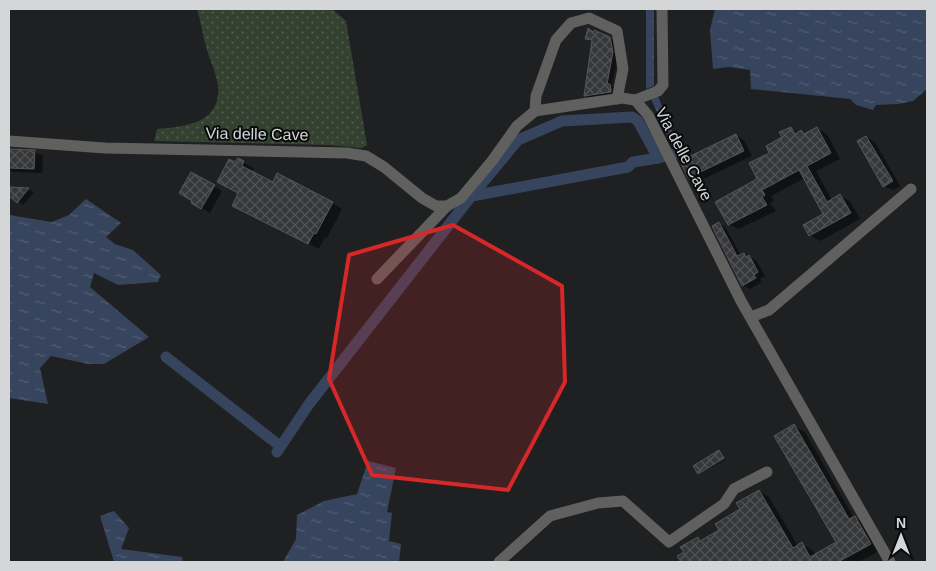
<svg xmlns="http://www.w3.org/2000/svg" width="936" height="571" font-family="Arial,sans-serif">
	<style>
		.grass { fill: url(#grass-dots) }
		.water { fill: url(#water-ripples) }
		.shadow { fill: #0007 }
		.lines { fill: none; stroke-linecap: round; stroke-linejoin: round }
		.canal { stroke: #37445e; stroke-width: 11 }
		.building { fill: url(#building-cross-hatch); stroke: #555659 }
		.minor { stroke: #60605f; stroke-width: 11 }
		.marked { fill: #d62828; fill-opacity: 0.2; stroke: #d62828; stroke-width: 4; stroke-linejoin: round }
		.labels { text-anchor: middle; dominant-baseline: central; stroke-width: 4; stroke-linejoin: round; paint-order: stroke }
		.street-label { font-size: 16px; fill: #d5d6d7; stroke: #090a0b }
	</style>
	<defs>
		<pattern id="grass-dots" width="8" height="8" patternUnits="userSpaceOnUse" patternTransform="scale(1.25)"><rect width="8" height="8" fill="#354130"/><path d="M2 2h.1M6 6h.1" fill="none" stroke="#515c4d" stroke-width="1.8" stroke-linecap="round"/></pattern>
		<pattern id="water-ripples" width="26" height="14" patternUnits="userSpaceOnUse" patternTransform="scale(1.25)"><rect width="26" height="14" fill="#37445e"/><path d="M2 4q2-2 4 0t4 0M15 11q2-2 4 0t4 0" fill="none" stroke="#535e74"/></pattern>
		<pattern id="building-cross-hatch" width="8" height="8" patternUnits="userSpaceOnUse" patternTransform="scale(1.25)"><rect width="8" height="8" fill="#363739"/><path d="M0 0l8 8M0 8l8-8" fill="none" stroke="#525355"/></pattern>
	</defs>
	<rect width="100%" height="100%" fill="#1f2022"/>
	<path class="grass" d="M197 9H332L346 21 367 145 362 148 329 145 154 141 157 129C180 127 215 125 218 95 220 80 211 64 207 50 203 37 201 22 197 9Z"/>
	<g class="water">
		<path d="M646 9H654V86L646 89Z"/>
		<path d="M715 9H927V89L913 101 898 104 876 105 873 110 856 105 850 99 751 89 750 70 728 67 713 69 710 30Z"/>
		<path d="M658 96 681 153 680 155 676 156 673 147 651 99Z"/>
		<path d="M86 199 121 223 106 237 115 244 133 250 161 275 158 282 118 285 94 273 90 287 149 337 104 364H88L51 356 40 368 48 404 9 398V215L52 222 69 215Z"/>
		<path d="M368 461 396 468 387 512 392 513 389 541 401 544 399 562H283L296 539 297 515 324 501 357 494Z"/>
		<path d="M114 511 129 528 121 549 182 557 183 562H114L100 516Z"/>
	</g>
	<g class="shadow">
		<path d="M593 33 615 41 618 56 612 86 615 88 616 95 590 98 585 95 592 41 587 38Z"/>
		<path d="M791 129 799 133 801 132 806 135 817 129 827 134 840 159 816 171 832 200 840 196 850 201 860 219 820 241 810 235 825 215 805 178 771 196 774 201 770 203 776 211 738 229 729 224 759 180 771 153Z"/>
		<path d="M736 135 744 140 752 156 697 182 689 178 681 162Z"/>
		<path d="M866 137 875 142 900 186 893 190 884 186Z"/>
		<path d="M9 151 35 152 43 156 42 173 13 172 9 169Z"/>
		<path d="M239 160 254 168 252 173 273 183 332 203 342 209 327 238 325 237 319 249 243 211 235 164Z"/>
		<path d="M192 173 222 191 210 213 193 202Z"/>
		<path d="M9 188 29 190 34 192 23 205 12 197H9Z"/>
		<path d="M719 223 726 228 741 256 744 254 757 261 765 276 760 279 762 282 750 289 743 285Z"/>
		<path d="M794 426 805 432 854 518 866 523 881 550 859 562H682L679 557 685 553 698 538 703 541 721 531 759 491 769 497 798 546 802 544 812 550 816 555 838 543Z"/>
		<path d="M725 459V460L700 474Z"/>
	</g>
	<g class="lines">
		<g class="canal">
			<path d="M472 196 628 167 633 162 658 158"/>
			<path d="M166 357 280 446"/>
			<path d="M277 452 309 404 469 199 518 140 562 121 632 117 638 121 658 158 676 153"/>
		</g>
	</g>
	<g class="building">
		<path d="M588 28 593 32 594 30 610 37 613 52 607 84H610L611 89V92L584 96 592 40 585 39Z"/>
		<path d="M791 127 795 134 801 130 804 134 817 127 831 153 807 166 827 202 840 194 851 213 809 236 803 225 823 214 799 170 762 190 765 195 762 197 767 205 728 225 715 202 757 179 749 163 769 153 766 146 782 137 779 132Z"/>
		<path d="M736 134 744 151 688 178 680 161Z"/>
		<path d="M866 136 893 181 883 187 857 141Z"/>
		<path d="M9 149 35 150 34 169 9 168Z"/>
		<path d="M238 158 244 161 242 166 273 182 277 173 333 202 316 234 314 233 308 244 232 206 238 193 217 182 229 159 235 162Z"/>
		<path d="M191 172 215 185 201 209 191 203 192 201 179 193Z"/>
		<path d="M9 187 29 188 17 203 9 196Z"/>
		<path d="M719 222 737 256 744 253 746 257 749 255 758 272 754 275 756 278 742 286 712 226Z"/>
		<path d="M794 424 849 519 855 516 871 544 838 562H681L677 556 684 552 680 547 698 537 700 541 719 530 715 524 740 509 736 503 759 490 793 548 802 542 810 557 836 542 774 436Z"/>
		<path d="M719 450 724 458 698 474 693 466Z"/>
	</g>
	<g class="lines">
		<g class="minor">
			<path d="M635 100 658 91 663 85 662 9"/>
			<path d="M535 111 536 96 556 40 571 23 589 18 617 31 623 69 617 99"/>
			<path d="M9 141 105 148 347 153 366 156 384 167 422 198 436 206H447L461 198 492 161 517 126 535 111 622 98 635 100 648 115 741 301 890 562"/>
			<path d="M377 279 447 206"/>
			<path d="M751 317 769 310 911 189"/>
			<path d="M499 562 550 516 598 503 623 501 669 542 724 504 734 489 767 472"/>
		</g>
	</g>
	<path class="marked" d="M453 225 562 286 565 382 508 490 372 475 329 379 349 255Z"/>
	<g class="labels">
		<g class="street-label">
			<text transform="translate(257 134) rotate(1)">Via delle Cave</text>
			<text transform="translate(684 154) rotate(62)">Via delle Cave</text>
		</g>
	</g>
	<rect width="936" height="571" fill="none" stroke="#d5d6d7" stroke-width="20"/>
	<g transform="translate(901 536)" stroke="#090a0b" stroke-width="4" paint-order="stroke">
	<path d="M0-4L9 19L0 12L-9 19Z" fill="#d5d6d7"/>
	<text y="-8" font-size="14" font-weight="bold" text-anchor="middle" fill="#d5d6d7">N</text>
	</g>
</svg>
